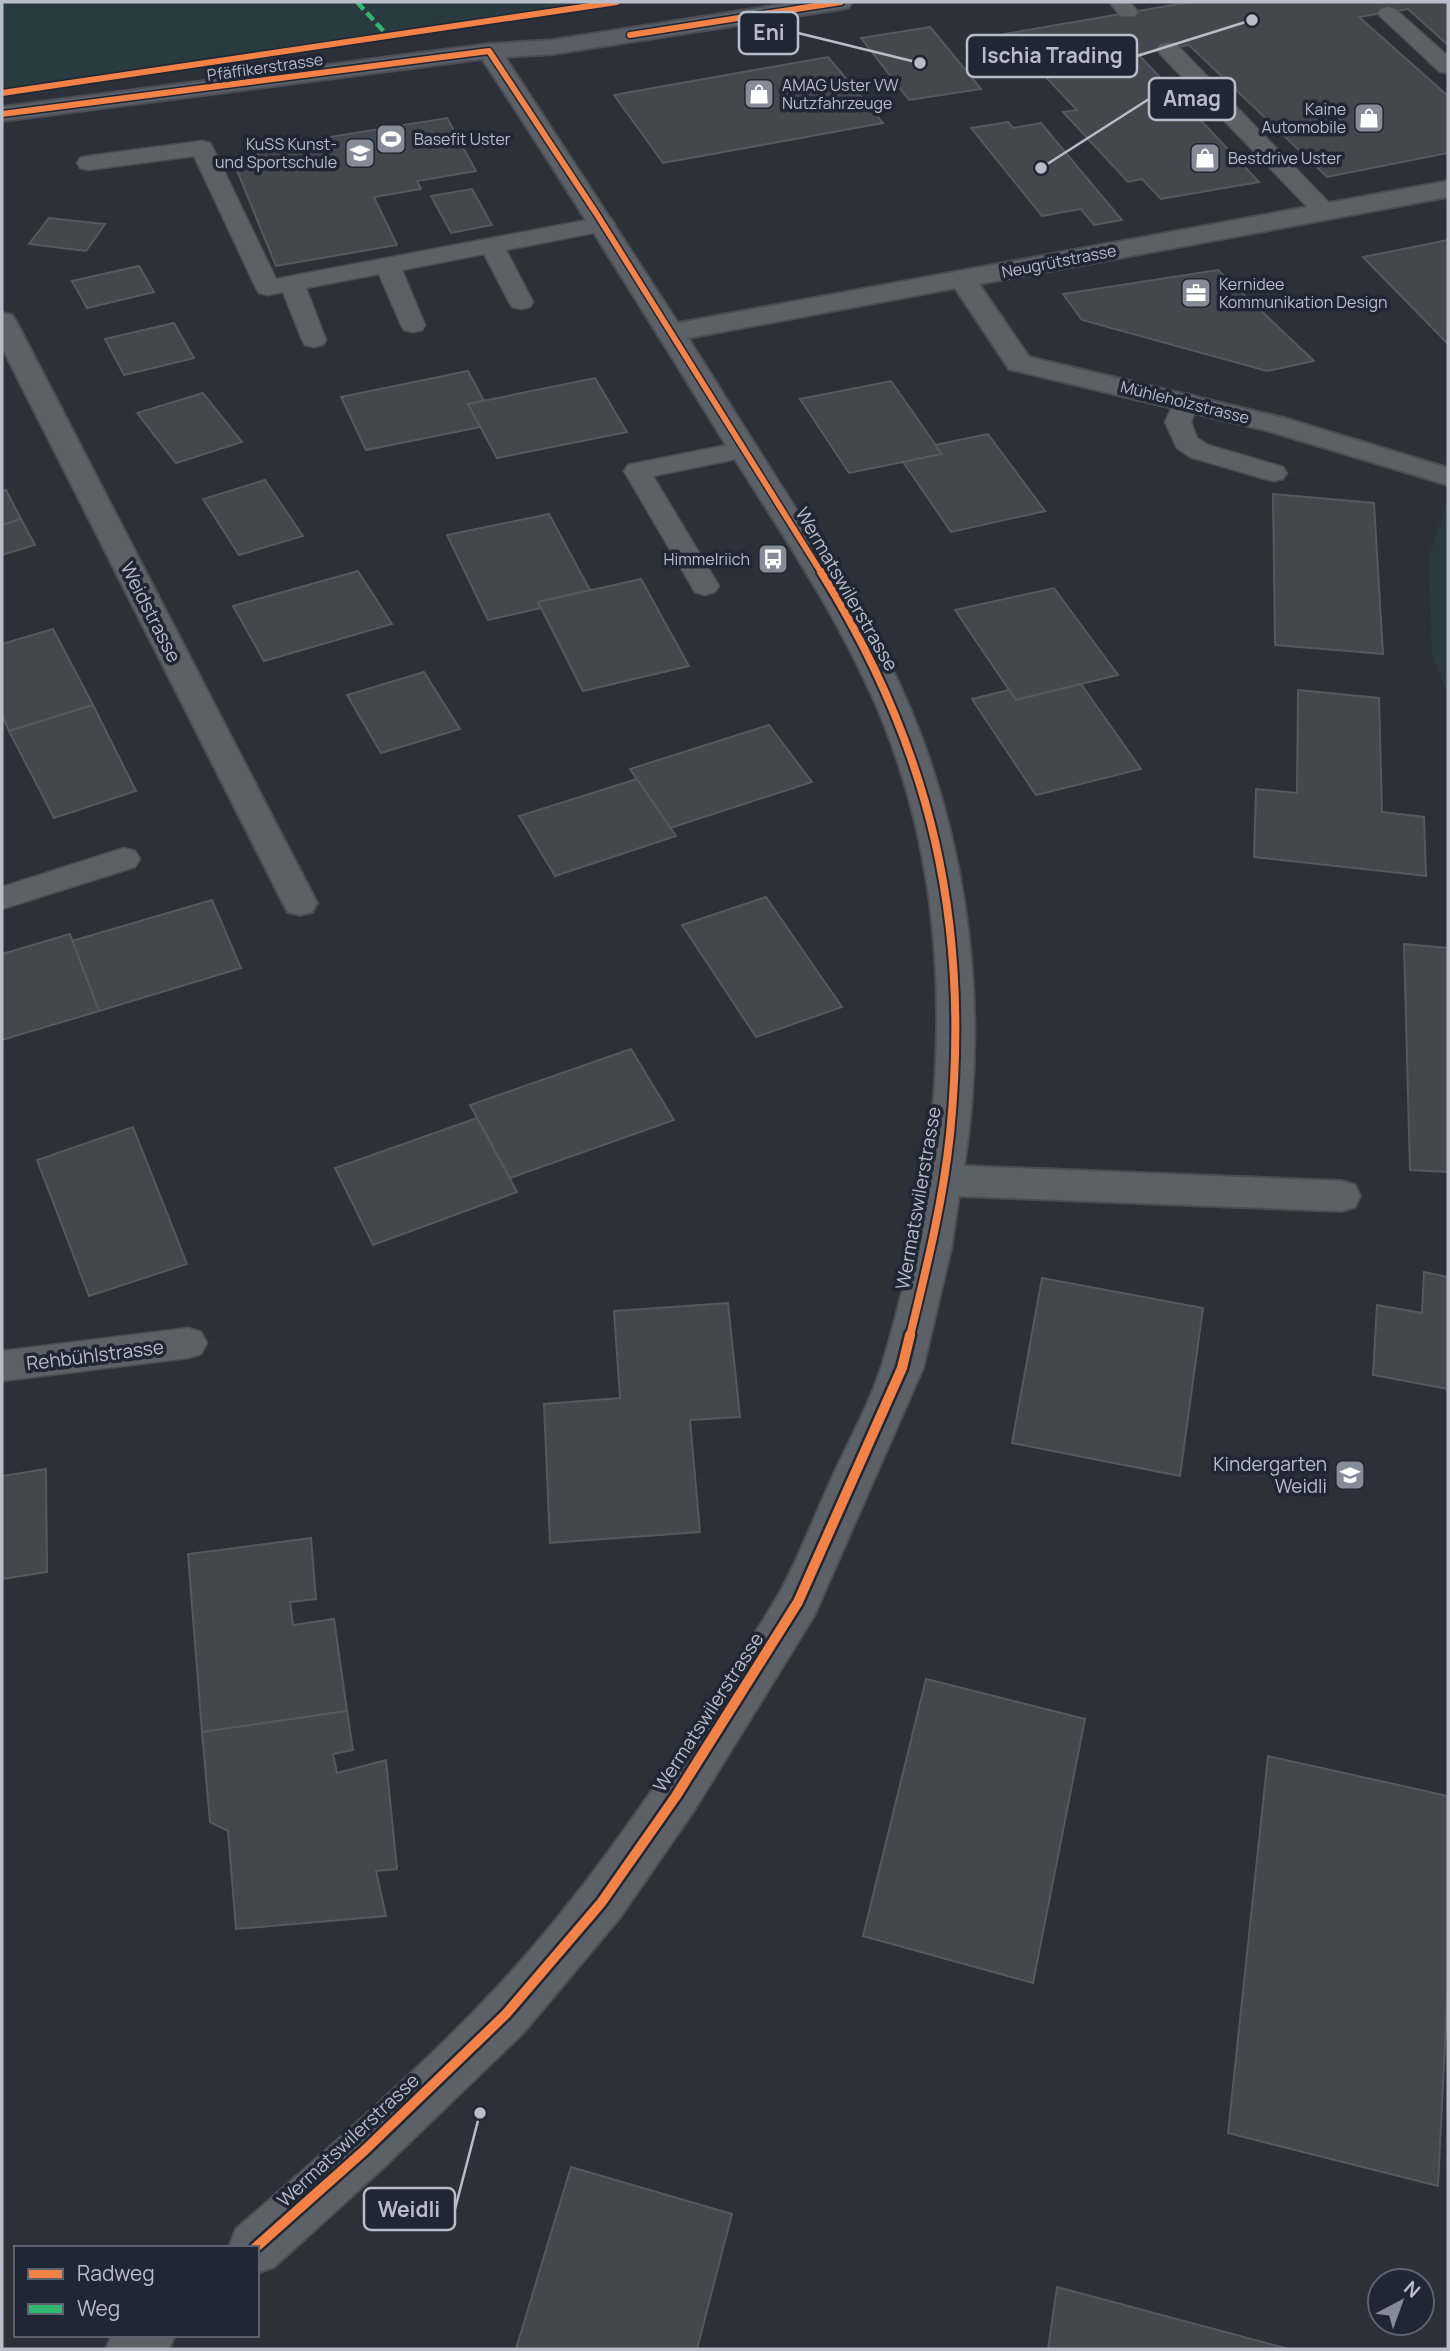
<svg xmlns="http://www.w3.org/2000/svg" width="1450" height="2351" font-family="Manrope,sans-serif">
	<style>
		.green { fill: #293b3f }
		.building { fill: #43474e; stroke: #545961; stroke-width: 2 }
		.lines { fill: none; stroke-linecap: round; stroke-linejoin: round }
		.service-casing { stroke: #4a4d54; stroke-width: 3 }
		.minor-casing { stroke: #4a4d54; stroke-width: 4 }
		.secondary-casing { stroke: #4a4d54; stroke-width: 4 }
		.service { fill: #5c6067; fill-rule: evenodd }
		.minor { fill: #5c6067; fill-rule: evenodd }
		.secondary { fill: #5a5e66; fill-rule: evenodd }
		.quiet { stroke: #33b770; stroke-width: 4.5; stroke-dasharray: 10 4.5; stroke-linecap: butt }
		.cycleway-far2-casing { stroke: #1f2734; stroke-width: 9 }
		.cycleway-far1-casing { stroke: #1f2734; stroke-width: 12 }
		.cycleway-casing { stroke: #1f2734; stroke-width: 15 }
		.cycleway-far2 { stroke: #f48246; stroke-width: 6 }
		.cycleway-far1 { stroke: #f48246; stroke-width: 8 }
		.cycleway { stroke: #f48246; stroke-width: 10 }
		.labels { text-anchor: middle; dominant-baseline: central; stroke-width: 7; stroke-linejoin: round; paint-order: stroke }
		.far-street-label { font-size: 16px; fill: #b7bdc9; stroke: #1f2734 }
		.far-poi-label { font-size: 16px; fill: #b7bdc9; stroke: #1f2734; text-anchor: start }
		.street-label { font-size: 19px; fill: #b7bdc9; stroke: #1f2734 }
		.poi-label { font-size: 19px; fill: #b7bdc9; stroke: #1f2734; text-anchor: end }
		.leader { fill: none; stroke: #b7bdc9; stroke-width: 2.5 }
		.callout-dot { fill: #b7bdc9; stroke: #1f2734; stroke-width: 2.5 }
		.callout { fill: #1f2734; stroke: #b7bdc9; stroke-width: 2.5 }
		.callout-label { font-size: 21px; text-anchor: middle; font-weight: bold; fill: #b7bdc9 }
	</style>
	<rect width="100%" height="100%" fill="#2c3139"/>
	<g class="green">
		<path d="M2 2H617L2 93Z"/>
		<path d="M1448 499V695L1432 654 1429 557Z"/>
	</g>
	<g class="building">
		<path d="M1190 2H1448V45L1408 9 1359 17 1448 96V153L1327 177 1189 45 1138 54 1259 182 1161 199 1142 179 1128 182 1063 112 1077 110 1005 34Z"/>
		<path d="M930 27 936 34 981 89 909 100 861 38Z"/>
		<path d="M828 57 883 123 663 163 614 95Z"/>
		<path d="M447 118 476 171 417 181 421 189 374 197 397 245 276 266 236 168 263 164 256 149Z"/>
		<path d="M1008 122 1013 128 1041 123 1122 220 1094 225 1081 209 1042 216 971 128Z"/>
		<path d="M472 189 492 225 451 233 431 196Z"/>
		<path d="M49 218 105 224 86 251 29 244Z"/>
		<path d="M1448 240V344L1363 257Z"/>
		<path d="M139 266 154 292 87 308 72 281Z"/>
		<path d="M1218 270 1314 361 1267 371 1082 320 1063 294Z"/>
		<path d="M174 323 194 358 124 375 105 339Z"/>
		<path d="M468 371 484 401 468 404 480 427 366 450 341 397Z"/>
		<path d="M595 378 627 432 497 458 468 404Z"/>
		<path d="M891 381 942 454 849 473 800 399Z"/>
		<path d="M203 393 242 442 176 463 137 413Z"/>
		<path d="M988 434 1045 511 951 532 903 462 942 454 935 445Z"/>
		<path d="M265 480 303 536 239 555 203 499Z"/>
		<path d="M6 490 21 519 2 525V491Z"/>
		<path d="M1273 494 1374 503 1383 654 1275 645Z"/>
		<path d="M549 514 590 590 538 602 541 608 488 620 447 535Z"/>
		<path d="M21 519 35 545 2 555V525Z"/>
		<path d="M358 571 392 624 264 661 233 606Z"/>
		<path d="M641 579 689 666 583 691 538 602Z"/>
		<path d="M1054 588 1118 675 1016 700 955 610Z"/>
		<path d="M53 629 93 705 9 731 2 715V644Z"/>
		<path d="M424 672 460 729 381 753 347 695Z"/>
		<path d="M1081 684 1141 769 1036 795 972 699 1009 690 1016 700Z"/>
		<path d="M1298 690 1379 698 1382 812 1424 817 1426 876 1254 857 1256 789 1297 793Z"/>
		<path d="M93 705 136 791 54 818 9 731Z"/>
		<path d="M769 725 812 782 670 828 630 769Z"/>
		<path d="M637 779 676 836 555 876 519 816Z"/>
		<path d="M766 897 842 1007 756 1037 682 925Z"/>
		<path d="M212 900 241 968 99 1011 72 941Z"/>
		<path d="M70 934 99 1011 2 1040V954Z"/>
		<path d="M1404 944 1448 948V1172L1410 1170Z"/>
		<path d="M631 1049 674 1120 510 1178 470 1105Z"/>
		<path d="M477 1118 517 1192 373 1245 335 1168Z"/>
		<path d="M133 1127 187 1264 89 1296 37 1160Z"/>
		<path d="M1424 1272 1448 1277V1389L1373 1375 1377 1305 1422 1313Z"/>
		<path d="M1042 1278 1203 1308 1180 1476 1012 1443Z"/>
		<path d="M728 1303 740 1417 690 1420 700 1532 550 1543 544 1404 620 1398 614 1311Z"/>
		<path d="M46 1469 47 1572 2 1579V1476Z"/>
		<path d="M311 1538 316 1599 290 1602 293 1625 334 1619 347 1711 202 1732 188 1554Z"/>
		<path d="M926 1679 1085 1719 1033 1983 863 1936Z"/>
		<path d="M347 1711 353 1750 333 1754 337 1773 386 1760 397 1869 376 1871 386 1916 236 1929 228 1831 210 1822 202 1732Z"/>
		<path d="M1268 1756 1448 1796V1982L1438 2186 1228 2133Z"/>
		<path d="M571 2167 732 2214 697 2349H516Z"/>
		<path d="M1057 2287 1289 2349H1048Z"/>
	</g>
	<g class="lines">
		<g class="service-casing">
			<g id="service">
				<path d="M1109 2H1130L1138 12 1135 16H1121Z"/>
				<path d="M1388 7 1395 9 1448 56V73L1440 72 1381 17 1378 13 1381 9Z"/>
				<path d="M1168 43 1176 44 1333 207 1337 212 1333 217H1317L1160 54 1157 49 1160 44Z"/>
				<path d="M202 141 210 143 213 148 276 279 603 217 611 219 615 224 611 229 603 231 506 250 533 302 530 307 521 309 512 307 509 302 484 254 402 270 425 325 422 330 413 332 404 330 401 325 379 274 306 288 326 340 323 345 314 347 305 345 302 340 283 292 268 295 259 293 256 288 194 156 88 170 80 168 77 163 80 158 88 156Z"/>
				<path d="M1186 393 1195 396 1199 401 1191 422 1197 438 1208 445 1283 467 1287 473 1283 479 1274 481 1265 479 1190 457 1177 448 1165 422 1177 396Z"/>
				<path d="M742 442 751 444 755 450 751 456 653 476 719 586 715 592 705 595 695 592 624 471 628 465 637 463Z"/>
				<path d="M124 848 135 851 140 859 135 867 2 909V887Z"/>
				<path d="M188 1328 201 1332 207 1343 201 1354 188 1358 2 1381V1351Z"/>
			</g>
		</g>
		<g class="minor-casing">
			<g id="minor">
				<path d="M489 44 497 46 501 51 678 323 1448 181V197L979 284 1029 357 1284 418 1448 468V485L1265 430 1009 369 955 288 688 338C728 402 769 466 809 530 835 571 864 613 886 657 965 811 991 995 964 1166L1341 1181 1355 1185 1360 1196 1355 1207 1341 1211 959 1196 951 1249 923 1368 814 1616 693 1812 618 1920 524 2032 383 2168 274 2267 257 2273V2248H229L236 2229C322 2154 410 2079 489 1996 565 1916 629 1826 690 1734 720 1688 751 1642 779 1594 799 1558 814 1517 832 1478 849 1440 871 1402 883 1362 944 1157 965 927 884 724 845 626 784 537 728 448 646 315 564 183 477 51L481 46Z"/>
				<path d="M2 313 12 315 16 321 317 903 312 912 300 915 288 912 283 903 2 347Z"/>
				<path d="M112 2335H175L169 2349H106Z"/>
			</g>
		</g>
		<g class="secondary-casing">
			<path id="secondary" d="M798 2H852L849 7 841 9 553 54 489 58 2 121V107L489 44 553 40Z"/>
		</g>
		<use href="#service" class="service"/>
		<use href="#minor" class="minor"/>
		<use href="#secondary" class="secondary"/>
		<path class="quiet" d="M357 2 388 36"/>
		<g class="cycleway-far2-casing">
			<g id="cycleway-far2">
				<path d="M630 35 841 2"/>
				<path d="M2 93 617 2"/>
				<path d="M2 114 489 51 596 213 822 574"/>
			</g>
		</g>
		<g class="cycleway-far1-casing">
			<path id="cycleway-far1" d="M821 572C932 750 971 924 950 1134 943 1202 926 1270 910 1336"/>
		</g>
		<g class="cycleway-casing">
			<path id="cycleway" d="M255 2248 365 2150 506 2014 601 1903 676 1796 798 1602 902 1368 910 1335"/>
		</g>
		<use href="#cycleway-far2" class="cycleway-far2"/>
		<use href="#cycleway-far1" class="cycleway-far1"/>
		<use href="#cycleway" class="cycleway"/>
	</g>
	<defs>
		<g id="shop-square" transform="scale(1.575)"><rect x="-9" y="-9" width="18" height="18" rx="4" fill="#868c97" stroke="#1f2734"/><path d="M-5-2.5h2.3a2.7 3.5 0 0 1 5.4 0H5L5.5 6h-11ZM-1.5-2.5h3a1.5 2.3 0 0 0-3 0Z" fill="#fff"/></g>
		<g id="stadium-square" transform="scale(1.575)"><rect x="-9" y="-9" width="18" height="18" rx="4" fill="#868c97" stroke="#1f2734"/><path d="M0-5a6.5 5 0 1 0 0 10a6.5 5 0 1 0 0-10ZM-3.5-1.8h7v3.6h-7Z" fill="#fff"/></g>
		<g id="school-square" transform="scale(1.575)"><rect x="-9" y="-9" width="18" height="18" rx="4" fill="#868c97" stroke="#1f2734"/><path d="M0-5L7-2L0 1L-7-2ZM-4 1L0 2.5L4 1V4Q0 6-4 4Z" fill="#fff"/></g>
		<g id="office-square" transform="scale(1.575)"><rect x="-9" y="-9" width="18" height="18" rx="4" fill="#868c97" stroke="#1f2734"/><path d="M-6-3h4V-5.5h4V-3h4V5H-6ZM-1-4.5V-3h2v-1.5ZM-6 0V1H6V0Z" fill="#fff"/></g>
		<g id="bus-square" transform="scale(1.575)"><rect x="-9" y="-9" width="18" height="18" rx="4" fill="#868c97" stroke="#1f2734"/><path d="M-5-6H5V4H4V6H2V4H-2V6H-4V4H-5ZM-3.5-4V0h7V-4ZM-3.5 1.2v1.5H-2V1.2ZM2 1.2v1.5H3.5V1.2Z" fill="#fff"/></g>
	</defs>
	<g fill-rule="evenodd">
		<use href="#shop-square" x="759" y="94"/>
		<use href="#shop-square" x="1369" y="118"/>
		<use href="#stadium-square" x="391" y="139"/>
		<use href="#school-square" x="360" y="153"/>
		<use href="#shop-square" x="1205" y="158"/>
		<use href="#office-square" x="1196" y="293"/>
		<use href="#bus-square" x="773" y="559"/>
		<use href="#school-square" x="1350" y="1475"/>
	</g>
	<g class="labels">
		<g class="far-street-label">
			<text transform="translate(265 67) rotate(-8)">Pfäffikerstrasse</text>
			<text transform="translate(1059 261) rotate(-11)">Neugrütstrasse</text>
			<text transform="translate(1185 402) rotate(14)">Mühleholzstrasse</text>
		</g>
		<g class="far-poi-label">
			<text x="782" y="85">AMAG Uster VW<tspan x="782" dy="18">Nutzfahrzeuge</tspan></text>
			<text x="1346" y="109" text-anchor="end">Kaine<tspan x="1346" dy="18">Automobile</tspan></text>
			<text x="414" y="139">Basefit Uster</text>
			<text x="337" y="144" text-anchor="end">KuSS Kunst-<tspan x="337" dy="18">und Sportschule</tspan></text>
			<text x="1228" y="158">Bestdrive Uster</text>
			<text x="1219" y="284">Kernidee<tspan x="1219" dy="18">Kommunikation Design</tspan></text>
			<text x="750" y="559" text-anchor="end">Himmelriich</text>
		</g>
		<g class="street-label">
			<text transform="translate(847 589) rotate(60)">Wermatswilerstrasse</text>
			<text transform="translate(151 612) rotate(63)">Weidstrasse</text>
			<text transform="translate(918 1198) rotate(-80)">Wermatswilerstrasse</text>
			<text transform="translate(95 1355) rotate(-7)">Rehbühlstrasse</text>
			<text transform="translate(708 1712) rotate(-57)">Wermatswilerstrasse</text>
			<text transform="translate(348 2140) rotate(-43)">Wermatswilerstrasse</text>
		</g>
		<g class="poi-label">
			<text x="1327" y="1464">Kindergarten<tspan x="1327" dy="22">Weidli</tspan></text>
		</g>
	</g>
	<path class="leader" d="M920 63L798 33M1252 20L1137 56M1041 168L1149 99M480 2113L455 2209"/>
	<g class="callout-dot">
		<circle cx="920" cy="63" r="7"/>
		<circle cx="1252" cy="20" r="7"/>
		<circle cx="1041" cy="168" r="7"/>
		<circle cx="480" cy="2113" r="7"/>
	</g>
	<g class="callout">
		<rect x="739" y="12" width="59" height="42" rx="7"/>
		<rect x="967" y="35" width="170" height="42" rx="7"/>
		<rect x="1149" y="78" width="86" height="42" rx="7"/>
		<rect x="364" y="2188" width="91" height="42" rx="7"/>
	</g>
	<g class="callout-label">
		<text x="769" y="40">Eni</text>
		<text x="1052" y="63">Ischia Trading</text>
		<text x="1192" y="106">Amag</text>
		<text x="409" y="2217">Weidli</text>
	</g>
	<rect width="1450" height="2351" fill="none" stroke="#b7bdc9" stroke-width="7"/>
	<rect x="14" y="2246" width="245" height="91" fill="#1f2734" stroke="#5c6370" stroke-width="2"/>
	<rect x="28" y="2269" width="35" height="10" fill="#f48246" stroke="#5c6370" stroke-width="2"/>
	<text x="77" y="2281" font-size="21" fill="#b7bdc9">Radweg</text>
	<rect x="28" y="2304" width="35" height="10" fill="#33b770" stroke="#5c6370" stroke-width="2"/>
	<text x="77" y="2316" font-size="21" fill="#b7bdc9">Weg</text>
	<g transform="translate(1401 2302) rotate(41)"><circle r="33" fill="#1f2734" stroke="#5c6370" stroke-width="2"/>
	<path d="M0-5L12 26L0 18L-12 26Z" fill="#868c97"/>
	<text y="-10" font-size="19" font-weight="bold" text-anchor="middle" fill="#b7bdc9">N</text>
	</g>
</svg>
